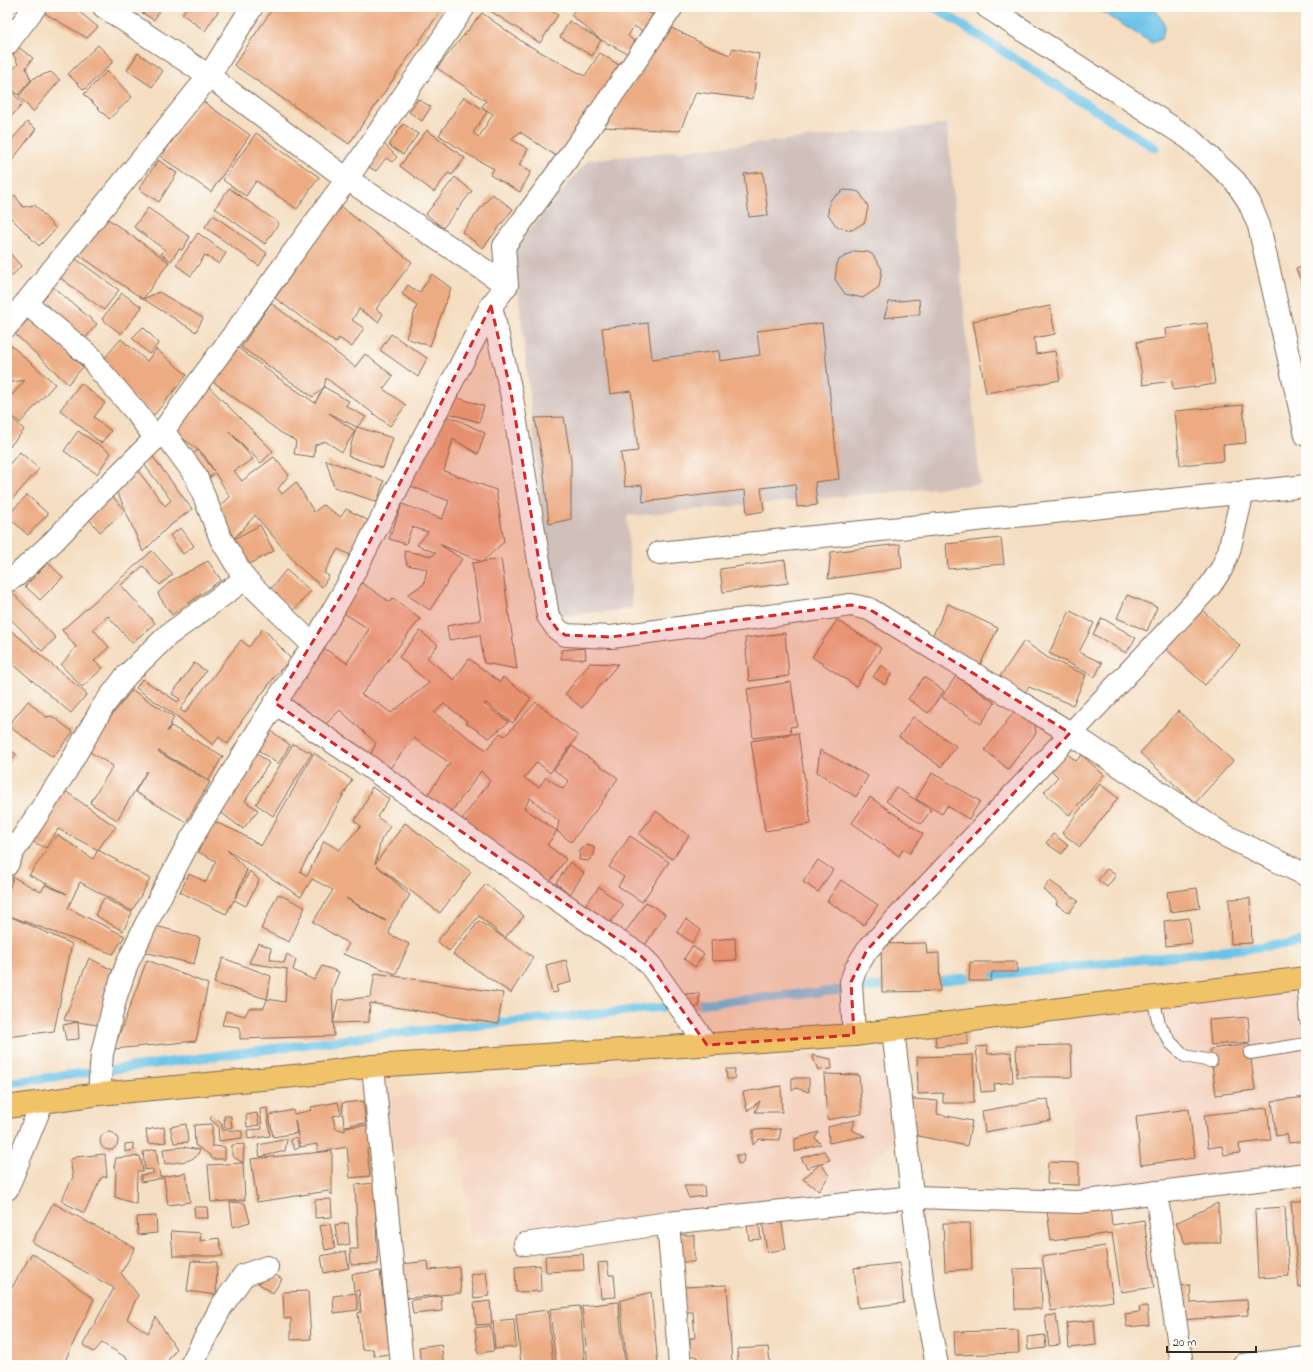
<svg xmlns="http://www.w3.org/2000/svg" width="1313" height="1372" font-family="'Indie Flower',sans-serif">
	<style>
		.built { fill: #f4d3c0 }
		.industrial { fill: #d0c0bc }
		.water { fill: #6bc3e8; stroke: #537683 }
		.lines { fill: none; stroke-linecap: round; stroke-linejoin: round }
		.stream { stroke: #6bc3e8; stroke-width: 9 }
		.building { fill: #ecab82; fill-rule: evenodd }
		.service-casing { stroke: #7c6957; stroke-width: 14 }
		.minor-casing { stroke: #7c6957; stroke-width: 24 }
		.trunk-casing { stroke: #7c6957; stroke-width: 24 }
		.service { stroke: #fff; stroke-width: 12 }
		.minor { stroke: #fff; stroke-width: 22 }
		.trunk { stroke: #f1c369; stroke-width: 22 }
		.marked { fill: #d62828; fill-opacity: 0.2; stroke: #d62828; stroke-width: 3; stroke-dasharray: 8 5; stroke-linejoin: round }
	</style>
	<rect width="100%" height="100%" fill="#fdfcf7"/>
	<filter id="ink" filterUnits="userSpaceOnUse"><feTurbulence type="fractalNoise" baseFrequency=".025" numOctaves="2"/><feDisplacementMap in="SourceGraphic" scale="8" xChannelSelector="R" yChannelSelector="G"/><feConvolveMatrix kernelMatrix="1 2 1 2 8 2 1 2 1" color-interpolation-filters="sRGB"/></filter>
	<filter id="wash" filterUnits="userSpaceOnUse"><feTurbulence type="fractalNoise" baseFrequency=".012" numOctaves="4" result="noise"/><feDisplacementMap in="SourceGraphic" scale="16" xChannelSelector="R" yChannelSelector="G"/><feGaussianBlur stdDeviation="0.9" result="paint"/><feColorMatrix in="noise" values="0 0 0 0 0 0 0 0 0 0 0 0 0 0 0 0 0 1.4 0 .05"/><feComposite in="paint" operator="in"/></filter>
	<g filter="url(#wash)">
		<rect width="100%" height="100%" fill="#f4ddc0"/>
		<g class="built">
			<path d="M1306 981V1174L1080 1202 1058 1012Z"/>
			<path d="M882 1048 895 1134 852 1193 470 1238 459 1135 393 1151 387 1098Z"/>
		</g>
		<path class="industrial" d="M947 124 980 484 627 516 632 609 553 616 514 249 588 160Z"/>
		<path class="water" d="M1094 7H1154L1165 25 1162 38 1152 43Z"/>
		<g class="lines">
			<g class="stream">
				<path d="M934 7 1155 148"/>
				<path d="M927 982 1306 942"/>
				<path d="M7 1083 387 1034 893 985"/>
			</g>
		</g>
		<g id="blocks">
			<g class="building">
				<path d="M44 7H73L98 27 87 38 41 11Z"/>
				<path d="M137 7H162L154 20 136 9Z"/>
				<path d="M187 7H221L205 31 182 14Z"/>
				<path d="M274 7H443L349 144 234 65Z"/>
				<path d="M491 7H546L558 15 540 43 489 10Z"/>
				<path d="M577 7H640L659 19 648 34 634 26 628 36 641 47 634 57 601 40 571 15Z"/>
				<path d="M482 13 524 43 585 76 600 53 619 65 605 89 559 158 520 132 511 139 528 149 519 165 531 172 520 192 490 175 494 169 467 154 439 135 464 97 487 112 473 133 479 137 493 114 482 107 486 101 437 68Z"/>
				<path d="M569 21 601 40 592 56 560 37Z"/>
				<path d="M670 27 705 45 730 55 733 48 759 54 753 99 696 92 680 131 604 127Z"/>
				<path d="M98 45 114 61 84 90 68 74Z"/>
				<path d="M18 47 33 58 26 68 31 80 18 95 7 83V76L18 64 11 50Z"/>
				<path d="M138 53 163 71 152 87 127 70Z"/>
				<path d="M107 71 132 97 109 119 84 94Z"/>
				<path d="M51 72 60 80 33 112 19 96 34 78Z"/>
				<path d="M7 86 23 104 7 121Z"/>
				<path d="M418 99 431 107 422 121 409 112Z"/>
				<path d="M201 100 250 135 211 192 161 157Z"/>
				<path d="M27 122 36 129 7 167V145Z"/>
				<path d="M403 124 418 134 403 155 389 145Z"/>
				<path d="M427 130 465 158 452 175 448 173 434 192 400 166Z"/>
				<path d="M256 133 319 177 297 209 256 181 246 196 223 180Z"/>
				<path d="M384 144 397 157 392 162 386 158 376 171 369 167Z"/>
				<path d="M158 160 177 173 159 202 139 189Z"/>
				<path d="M763 172 768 215 749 217 744 174Z"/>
				<path d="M455 177 472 191 443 228 426 214Z"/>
				<path d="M229 188 279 223 265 244 215 208Z"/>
				<path d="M844 190 856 191 860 193 868 206 865 222 852 230 837 227 828 214 829 203 831 199Z"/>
				<path d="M492 194 513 209 483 248 462 232Z"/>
				<path d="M15 195 23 207 35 205 56 229 39 246 7 214V202Z"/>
				<path d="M340 206 412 262 376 309 383 314 378 322 359 309 352 320 364 328 352 347 339 338 336 343 275 298Z"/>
				<path d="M148 208 190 237 182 250 179 249 171 261 161 254 165 250 134 227Z"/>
				<path d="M213 215 267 253 259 266 205 227Z"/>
				<path d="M108 219 169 262 143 299 79 255Z"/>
				<path d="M198 233 226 253 219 264 205 255 191 276 176 265Z"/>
				<path d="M7 250 21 266 9 279 7 277Z"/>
				<path d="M854 251 868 252 872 254 882 269 879 287 863 298 845 294 835 279 837 264 839 260Z"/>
				<path d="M73 257 119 290 104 310 59 277Z"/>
				<path d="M1306 265V294L1296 269Z"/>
				<path d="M432 274 451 288 430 346 406 338 417 305 402 294 408 285 419 293Z"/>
				<path d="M53 287 97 324 78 347 34 310Z"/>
				<path d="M159 292 203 318 196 332 143 299Z"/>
				<path d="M122 293 142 307 121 334 102 319Z"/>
				<path d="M919 299 920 314 884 318 889 302Z"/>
				<path d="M271 303 355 367 365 354 393 376 383 389 406 405 390 426 326 378 324 387 349 401 346 406 366 417 357 427 329 413 355 431 357 427 393 438 383 468 348 456 355 431 342 452 325 441 315 445 314 457 294 454 296 441 280 432 212 381 237 347 277 377 315 403 324 387 313 397 241 347Z"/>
				<path d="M1050 306 1055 334 1034 338 1036 354 1055 351 1060 380 986 393 973 321Z"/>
				<path d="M30 317 83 367 68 384 15 334Z"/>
				<path d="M648 323 652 359 719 351 720 361 760 355 757 331 822 323 839 479 815 482 817 505 797 507 795 484 761 488 764 511 747 514 745 490 643 502 642 485 625 487 621 453 638 451 631 391 610 394 602 328Z"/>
				<path d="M1207 323 1215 384 1173 390 1172 381 1143 385 1137 342 1166 338 1165 329Z"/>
				<path d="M143 327 159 343 149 354 132 338Z"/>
				<path d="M391 334 427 358 418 377 380 350Z"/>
				<path d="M121 339 147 361 156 349 187 375 154 415 97 367Z"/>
				<path d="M7 342 55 384 20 423 7 411V392L12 395 25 380 7 383Z"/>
				<path d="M81 383 105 403 94 417 111 431 101 443 60 410Z"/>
				<path d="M209 387 273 451 261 463 229 431 253 459 234 471 242 481 274 457 289 475 278 489 282 494 296 482 314 512 323 505 341 517 346 509 371 522 354 557 338 549 324 573 329 576 322 587 297 565 255 515 234 539 215 511 230 497 215 473 205 481 189 457 198 450 169 428ZM198 450 204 455 214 471Z"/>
				<path d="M449 395 484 406 479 422 444 412Z"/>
				<path d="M1243 405 1246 443 1223 445 1224 461 1180 465 1175 411Z"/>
				<path d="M7 412 24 430 10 446 7 443Z"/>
				<path d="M442 415 458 420 485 433 478 454 453 439 444 471 496 490 504 542 482 562 439 544 462 559 430 610 407 595 424 584 427 569 407 565 404 551 432 556 436 553 417 545 428 532 412 527 406 544 389 539 402 504 442 519 449 501 408 485Z"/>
				<path d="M564 417 571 461V519L549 524 543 465 535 418Z"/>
				<path d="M78 431 111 453 97 474 64 451Z"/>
				<path d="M20 452 39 469 8 504 7 503V467Z"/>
				<path d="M151 454 192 509 167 528 143 552 121 500 112 485 135 467 165 506 171 500 143 463Z"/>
				<path d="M326 460 384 481 377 502 334 487Z"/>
				<path d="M27 495 48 514 28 535 7 516Z"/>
				<path d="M113 497 125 511 100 532 88 518Z"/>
				<path d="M260 525 274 551 248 565 234 539Z"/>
				<path d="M181 528 194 546 183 554 170 535Z"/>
				<path d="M1001 538 1004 564 948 569 946 544Z"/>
				<path d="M900 544 902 568 828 579 831 552Z"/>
				<path d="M152 551 173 574 160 585 143 566 121 585 155 623 132 643 108 616 93 629 109 647 94 661 103 668 82 687 61 665 76 647 62 630Z"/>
				<path d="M501 559 517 669 484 663 480 635 449 640 447 626 481 620 472 563Z"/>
				<path d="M785 560 788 583 723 592 720 569Z"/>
				<path d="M208 561 221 580 172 615 159 596 158 593 171 581Z"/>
				<path d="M48 563 63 577 40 600 25 586Z"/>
				<path d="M286 570 311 591 294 610 269 591Z"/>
				<path d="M362 583 390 602 393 598 420 619 361 695 378 703 391 713 429 683 399 657 420 631 438 645 427 658 454 680 469 659 500 682 503 677 531 698 513 723 486 703 484 704 509 722 489 738 466 723 467 721 444 704 434 713 486 750 500 733 505 736 536 702 578 736 550 773 537 762 524 778 539 787 546 777 563 789 569 781 554 770 572 746 618 778 600 805 571 842 557 831 547 845 566 859 549 883 460 822 490 781 481 771 449 815 425 798 450 763 414 738 390 768 369 758 376 743 340 710 324 726 289 698 325 649 347 663 369 629 342 612ZM530 798 559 821 557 831 524 808Z"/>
				<path d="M7 587 56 638 42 651 7 615Z"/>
				<path d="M1127 595 1157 607 1147 631 1117 618Z"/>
				<path d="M948 604 998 628 978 669 928 645Z"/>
				<path d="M1201 609 1240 646 1205 685 1165 648Z"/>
				<path d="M1070 611 1094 623 1079 652 1102 663 1095 677 1049 653Z"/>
				<path d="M1102 618 1136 638 1126 653 1093 634Z"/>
				<path d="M837 620 881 648 856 686 812 657Z"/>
				<path d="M7 627 87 694 71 713 7 659Z"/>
				<path d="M263 628 291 659 279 671 243 719 228 744 219 737 213 745 178 717 136 688 142 679 178 702 180 699 172 694 194 663 206 671 180 710 185 713 241 640 249 647Z"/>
				<path d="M785 633 789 676 749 681 745 638Z"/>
				<path d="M1024 641 1048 658 1086 675 1073 705 1029 687 1019 700 995 684Z"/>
				<path d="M585 648 586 659H561V650Z"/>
				<path d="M590 663 618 664 582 708 565 694Z"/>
				<path d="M881 665 892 673 885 685 873 677Z"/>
				<path d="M956 676 995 703 981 724 942 697Z"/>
				<path d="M924 677 944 691 928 713 908 699Z"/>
				<path d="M791 682 797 726 790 727 791 733 753 738 747 689Z"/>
				<path d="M132 690 174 717 167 732 171 726 223 756 209 780 159 751 158 752 210 782 186 822 135 792 147 771 117 820 90 803 113 766 85 749Z"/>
				<path d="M28 701 46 717 52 716 73 732 53 757 8 726Z"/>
				<path d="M1017 708 1034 719 1036 733 1008 769 985 750Z"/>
				<path d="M1178 711 1233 761 1195 803 1140 753Z"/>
				<path d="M913 717 956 746 941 767 899 737Z"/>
				<path d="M267 728 290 745 278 764 254 747Z"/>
				<path d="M798 733 811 824 765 831 751 741Z"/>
				<path d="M293 744 312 753 273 816 256 804Z"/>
				<path d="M7 748 16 754 7 766Z"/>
				<path d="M820 750 868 776 856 797 817 772Z"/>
				<path d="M1064 751 1076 761 1082 755 1104 775 1069 815 1044 792 1058 777 1049 768Z"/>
				<path d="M256 753 269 763 245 801 258 810 243 829 219 811Z"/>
				<path d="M314 753 352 780 300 871 307 876 324 841 339 850 361 826 354 821 364 806 372 787 389 799 377 817 390 826 381 840 375 864 405 823 471 872 440 913 377 866 410 895 391 924 389 934 409 944 396 974 343 954 349 944 313 922 333 890 312 879 301 897 227 850 247 870 235 898 250 871 259 880 246 906 234 900 226 914 180 892 189 874 206 882 216 861 198 852 213 821 238 832 261 846ZM346 898 386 921 368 912Z"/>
				<path d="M932 773 980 801 969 819 947 806 942 814 916 799Z"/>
				<path d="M1100 784 1118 798 1080 847 1062 833Z"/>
				<path d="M896 787 931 810 921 824 886 801Z"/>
				<path d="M61 788 116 827 106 838 98 850 58 829 46 848 28 839Z"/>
				<path d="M870 797 923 834 910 853 903 849 899 856 852 823Z"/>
				<path d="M656 811 689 836 672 859 639 834Z"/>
				<path d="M1053 834 1068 845 1062 854 1046 843Z"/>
				<path d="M58 835 93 859 98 850 150 879 132 911 80 882 73 897 68 908 125 936 113 954 7 915V896L13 877 41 892 45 885 67 894 29 875Z"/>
				<path d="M630 836 669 862 642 902 618 886 624 877 609 867Z"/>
				<path d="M586 845 594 847V855L588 861 579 860 580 851Z"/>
				<path d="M818 860 833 870 818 892 803 882Z"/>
				<path d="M570 862 584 873 570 894 556 883Z"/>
				<path d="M1107 869 1116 875 1107 887 1098 880Z"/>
				<path d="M841 880 878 905 864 925 827 901Z"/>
				<path d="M1050 881 1078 901 1069 913 1056 904 1058 901 1043 890Z"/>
				<path d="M486 884 524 916 505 938 479 916 449 951 437 941Z"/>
				<path d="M599 887 623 905 606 929 581 911Z"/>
				<path d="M1197 888 1200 908 1170 912 1167 892Z"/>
				<path d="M278 894 305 907 289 942 261 929Z"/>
				<path d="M104 898 132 913 123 931 95 915Z"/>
				<path d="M1250 898 1252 943 1231 944 1229 899Z"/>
				<path d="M646 902 665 914 642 950 622 937Z"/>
				<path d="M7 915 72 944 54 1031 7 1037Z"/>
				<path d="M1189 918 1192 943 1166 946 1164 921Z"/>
				<path d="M686 919 701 930 692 943 677 932Z"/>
				<path d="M479 921 533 957 511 993 453 954Z"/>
				<path d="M156 926 200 938 194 964 144 952Z"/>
				<path d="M735 938 736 960 712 961 711 940Z"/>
				<path d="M258 943 271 948 270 959 284 963 287 954 296 960 293 970 314 980 322 966 339 972 332 989 334 1036 240 1039V1027L222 1025 226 1011 245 1016 249 1008H264L267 999 285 1002 287 969 249 963Z"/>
				<path d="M926 943 927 954 939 953 940 991 882 992 881 944Z"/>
				<path d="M692 946 704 954 695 967 684 959Z"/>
				<path d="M89 958 116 972 98 1025 64 1020Z"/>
				<path d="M223 958 271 976 267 999 214 983Z"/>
				<path d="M147 960 208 984 196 1041 114 1049Z"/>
				<path d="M566 960 571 982 556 986 558 992 552 993 546 965Z"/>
				<path d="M970 962H1017V972H992L991 981H969Z"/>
				<path d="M375 973 503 993 498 1024 370 1003 369 1022 333 1023 338 1000 371 997Z"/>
				<path d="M699 993V1007L685 1008V994Z"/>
				<path d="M1248 1017 1250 1042 1211 1045 1209 1020Z"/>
				<path d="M78 1022 79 1039 66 1040 63 1025Z"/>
				<path d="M967 1030 968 1044 936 1047 935 1033Z"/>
				<path d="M1249 1044 1255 1090 1216 1095 1210 1049Z"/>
				<path d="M1071 1045 1072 1077H1017L1016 1046Z"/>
				<path d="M987 1046 988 1054 1011 1052 1013 1082 994 1084 995 1091 981 1092 976 1047Z"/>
				<path d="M812 1055 831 1059 832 1069 818 1070Z"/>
				<path d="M973 1055 974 1103H943V1093L918 1094 917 1057Z"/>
				<path d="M726 1069H735L734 1079H727Z"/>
				<path d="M824 1074 859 1075 862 1114 827 1120Z"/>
				<path d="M792 1078H809V1092L796 1088 792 1091Z"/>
				<path d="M781 1086 782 1112H755L760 1101 747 1111 743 1092Z"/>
				<path d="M1306 1097V1141L1289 1143 1287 1134 1276 1136 1272 1101Z"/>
				<path d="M913 1099 938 1101 937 1114 972 1121 967 1146 913 1135Z"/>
				<path d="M1048 1099 1051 1120 985 1132 982 1111Z"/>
				<path d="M363 1101 366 1123 344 1126 342 1103Z"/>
				<path d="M338 1102 341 1114 333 1116 335 1128 345 1131V1127L371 1125 373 1144 367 1150 370 1176 350 1178 347 1147 318 1152 317 1144 300 1147 295 1120 297 1133 273 1137 269 1115 293 1110 294 1114 312 1110 311 1107Z"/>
				<path d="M267 1108 270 1136 248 1139 247 1130 262 1129 260 1109Z"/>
				<path d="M1267 1108 1271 1140 1239 1144 1240 1153 1224 1155 1222 1146 1208 1148 1204 1115Z"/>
				<path d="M1189 1109 1195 1158 1141 1165 1136 1116Z"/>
				<path d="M257 1113 259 1125 247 1127 246 1115Z"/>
				<path d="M212 1116 222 1124V1130L242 1131V1138L219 1141 218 1126 210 1119Z"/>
				<path d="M224 1116H231L232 1128H225Z"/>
				<path d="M855 1120 852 1130 865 1136 829 1143 828 1127Z"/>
				<path d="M186 1124 188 1142 174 1143 170 1127Z"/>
				<path d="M212 1124V1146L225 1147V1159H212L210 1155 195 1145 194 1125Z"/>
				<path d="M164 1127 166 1142 148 1144 146 1130Z"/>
				<path d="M781 1129 779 1140 759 1139 753 1145V1130Z"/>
				<path d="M819 1132 815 1138 821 1144 795 1152V1139Z"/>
				<circle cx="109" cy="1141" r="9"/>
				<path d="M295 1137 300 1147 295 1150 290 1140Z"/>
				<path d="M287 1139 285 1151 260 1157 258 1145Z"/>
				<path d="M133 1143 134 1150 125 1152V1144Z"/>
				<path d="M244 1144 243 1163 245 1200 211 1202 208 1165 243 1163 232 1156V1145Z"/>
				<path d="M183 1147 200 1150 196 1157 187 1161 165 1164 163 1149Z"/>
				<path d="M156 1149 160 1177 186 1173 190 1202 168 1205 164 1178 141 1182V1175L154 1173 152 1169 145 1170 143 1152Z"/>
				<path d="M332 1151V1195L328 1191 257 1202 251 1159Z"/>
				<path d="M824 1151 830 1160 807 1168 801 1158Z"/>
				<path d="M105 1154 107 1177H102L84 1213 61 1201 73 1177 70 1160 76 1157Z"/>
				<path d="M736 1155H744L743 1163 738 1164Z"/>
				<path d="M140 1156 143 1171H137L136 1204 115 1197 116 1169 114 1167 116 1158Z"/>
				<path d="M1048 1162 1079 1163V1185L1047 1184Z"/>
				<path d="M821 1163 829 1176 819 1191 803 1179Z"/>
				<path d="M374 1183 378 1264 351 1265 350 1249H358L355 1185Z"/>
				<path d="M684 1186H704L705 1196 689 1198Z"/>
				<path d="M331 1199 332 1217 315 1218V1200Z"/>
				<path d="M1306 1200V1286L1299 1287 1291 1202Z"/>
				<path d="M230 1202 245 1203 250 1222 233 1227Z"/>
				<path d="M53 1203 135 1248 121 1273 138 1295 127 1319 148 1333 156 1317 176 1349 165 1365H125L127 1358 102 1343 94 1352 83 1345 114 1288 32 1242Z"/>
				<path d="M1218 1203 1221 1243H1185L1176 1223Z"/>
				<path d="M1110 1204 1112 1225 1144 1220 1154 1287 1121 1292 1112 1233 1051 1241 1047 1211Z"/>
				<path d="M194 1207H207L208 1218H195Z"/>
				<path d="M1285 1207 1289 1276 1258 1278 1255 1209Z"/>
				<path d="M156 1216 157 1233 138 1235 137 1217Z"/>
				<path d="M781 1217 786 1249 767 1252 762 1220Z"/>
				<path d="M348 1223 350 1244 338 1246 335 1225Z"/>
				<path d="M759 1223 761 1239 749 1240 747 1225Z"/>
				<path d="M943 1223H970L972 1269 945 1271Z"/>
				<path d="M330 1224 335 1248 325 1250 320 1226Z"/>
				<path d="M171 1231 201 1233 200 1241 219 1238 223 1256H173Z"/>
				<path d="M680 1235H694V1262H681Z"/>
				<path d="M1105 1246 1113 1301 1051 1311 1042 1256Z"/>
				<path d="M346 1251 349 1268 324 1273 321 1256Z"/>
				<path d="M32 1253 94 1299 63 1365H7V1296Z"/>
				<path d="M583 1254 584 1270 546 1272 545 1256Z"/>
				<path d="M191 1261 217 1262 216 1295 187 1291Z"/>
				<path d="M428 1261 429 1270 459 1267 461 1293 407 1298 403 1264Z"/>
				<path d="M607 1262 609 1275H614L616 1297 601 1298 598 1263Z"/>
				<path d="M900 1263 904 1303 858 1308 854 1268Z"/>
				<path d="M540 1265 541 1291 516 1292 515 1267Z"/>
				<path d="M1041 1268 1042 1309H1015L1014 1269Z"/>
				<path d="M268 1270 282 1279 273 1293 259 1284Z"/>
				<path d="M380 1271 390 1354 374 1356 373 1349 362 1350 358 1313 361 1312 359 1290 354 1291 352 1274Z"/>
				<path d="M486 1272 489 1296 474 1298 470 1275Z"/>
				<path d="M727 1285 732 1362 698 1365 697 1356H690V1338H695L693 1312H684L683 1287Z"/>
				<path d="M1190 1285 1191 1303 1247 1300 1248 1315 1181 1320 1179 1286Z"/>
				<path d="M308 1291 311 1339 291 1340V1318L284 1319 283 1292Z"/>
				<path d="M651 1292 658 1365H627L620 1301Z"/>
				<path d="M356 1293 358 1310 334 1313 333 1296Z"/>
				<path d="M441 1296 442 1311 413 1314 411 1300Z"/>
				<path d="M490 1301 492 1324 476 1325 474 1303Z"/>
				<path d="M618 1302 625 1365H588L582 1306Z"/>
				<path d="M580 1306 585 1365H556L550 1309Z"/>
				<path d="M1147 1306 1149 1325 1127 1327 1125 1314 1140 1312 1139 1307Z"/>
				<path d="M548 1310 553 1365H521L516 1314Z"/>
				<path d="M1056 1315 1060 1345 1049 1346 1045 1316Z"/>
				<path d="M514 1319 516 1347 495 1349 493 1321Z"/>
				<path d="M1094 1320 1096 1345 1069 1348 1067 1323Z"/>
				<path d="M491 1326 494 1351 478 1353 475 1328Z"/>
				<path d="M1018 1330 1019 1353 955 1355 954 1332Z"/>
				<path d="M1045 1335 1046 1348 1028 1350 1027 1337Z"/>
				<path d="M441 1344 444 1365H421L419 1347Z"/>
				<path d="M768 1347 770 1363 738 1365 737 1349Z"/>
			</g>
		</g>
	</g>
	<g filter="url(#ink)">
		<use href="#blocks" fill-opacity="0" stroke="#7c6957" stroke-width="1"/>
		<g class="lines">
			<g class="service-casing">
				<g id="service">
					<path d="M1303 978 1306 1020"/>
					<path d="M1153 998 1159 1024 1171 1043 1185 1056 1211 1061"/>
					<path d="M1250 1053 1306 1044"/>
				</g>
			</g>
			<g class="minor-casing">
				<g id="minor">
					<path d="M104 7 209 76 347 179 507 285"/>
					<path d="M987 7 1190 139 1235 181 1249 202 1259 226 1306 435"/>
					<path d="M7 44 35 7"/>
					<path d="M26 303 92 358 97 367 136 412 156 439"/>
					<path d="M491 306 511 392 548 616 557 629 565 635 611 637 851 605 869 609 1070 733 1224 835 1306 875"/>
					<path d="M7 326 209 76 252 7"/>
					<path d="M163 431 196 476 221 539 245 579 313 645"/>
					<path d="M659 553 1306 486"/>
					<path d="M7 581 16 576 54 541 88 505 163 431 347 179 464 7"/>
					<path d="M275 703 361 761 487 851 616 940 639 954 650 965 707 1045"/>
					<path d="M7 865 13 852 66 771 104 705 126 676 168 635 245 579"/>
					<path d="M893 1030 924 1297 937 1365"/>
					<path d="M854 1035 851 982 856 968 867 950 1210 586 1222 568 1229 551 1243 492"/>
					<path d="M373 1066 402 1365"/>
					<path d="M99 1094 102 1054 116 996 127 964 148 920 188 844 275 703 313 645 347 586 491 306 507 285 504 246C562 168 618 88 672 7"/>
					<path d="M7 1189 42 1103"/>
					<path d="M1156 1192 1182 1365"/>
					<path d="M668 1223 680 1365"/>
					<path d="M525 1244 668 1223 913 1197 1078 1202 1306 1174"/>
					<path d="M191 1365 221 1307 244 1275 267 1267"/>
					<path d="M1243 1365 1306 1358"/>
				</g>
			</g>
			<g class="trunk-casing">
				<path id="trunk" d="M7 1107 99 1094 305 1075 373 1066 854 1035 1306 978"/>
			</g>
			<use href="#service" class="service"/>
			<use href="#minor" class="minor"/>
			<use href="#trunk" class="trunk"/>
		</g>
	</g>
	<path class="marked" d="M491 306 511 392 548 616 557 629 565 635 611 637 851 605 869 609 1070 733 867 950 851 982 854 1035 707 1045 650 965 639 954 275 703 347 586Z"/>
	<rect width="1313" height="1372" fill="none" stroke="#fdfcf7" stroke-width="24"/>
	<path d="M1167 1346v6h89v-6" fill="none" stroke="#3b2a1e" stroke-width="2"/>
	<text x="1173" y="1346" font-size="12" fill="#3b2a1e" stroke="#fdfcf7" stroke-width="3" paint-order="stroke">20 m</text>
</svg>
